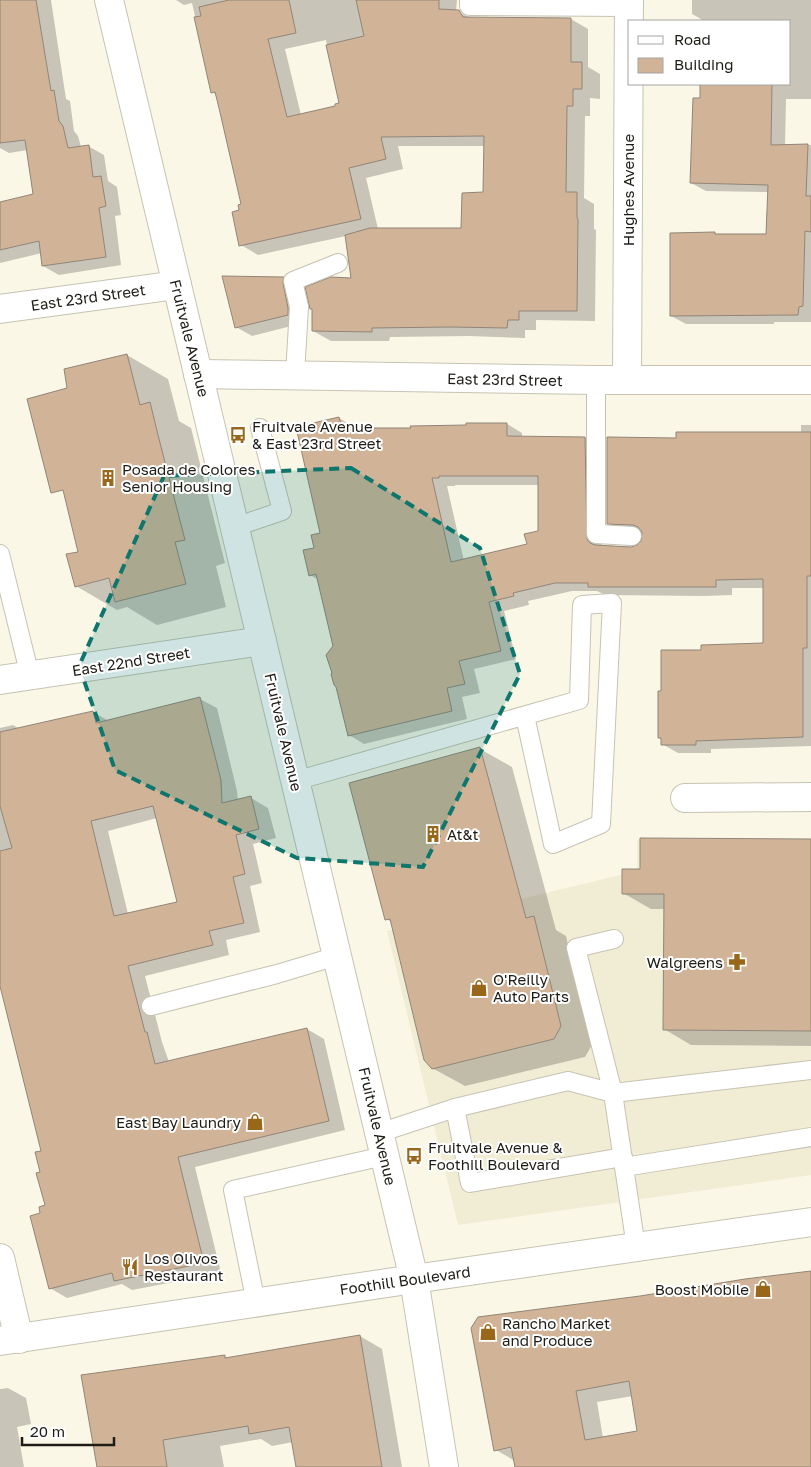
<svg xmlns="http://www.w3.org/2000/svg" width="811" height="1467" font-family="'Golos Text',sans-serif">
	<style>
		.built { fill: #f1ecd4 }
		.shadow { fill: #0003; fill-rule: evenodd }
		.building { fill: #d1b497; stroke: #918579; fill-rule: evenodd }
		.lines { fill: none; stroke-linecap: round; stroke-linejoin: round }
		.service-casing { stroke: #c7c3b3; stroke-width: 20 }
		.minor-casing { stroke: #c7c3b3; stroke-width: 30 }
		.secondary-casing { stroke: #c7c3b3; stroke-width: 30 }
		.service { stroke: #fff; stroke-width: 18 }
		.minor { stroke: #fff; stroke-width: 28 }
		.secondary { stroke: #fff; stroke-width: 28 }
		.marked { fill: #0f766e; fill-opacity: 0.2; stroke: #0f766e; stroke-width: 4; stroke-dasharray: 10 6; stroke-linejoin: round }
		.labels { text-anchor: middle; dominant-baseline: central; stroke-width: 4; stroke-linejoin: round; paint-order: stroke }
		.street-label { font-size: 15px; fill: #1e1c16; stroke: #fff }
		.poi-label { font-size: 15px; fill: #1e1c16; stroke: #fff; text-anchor: start }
	</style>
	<rect width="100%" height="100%" fill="#faf7e6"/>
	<path class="built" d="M637 840 811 841V1175L458 1225 387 931 637 871Z"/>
	<g class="shadow">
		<path d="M0 0H51L66 99 70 101 74 131 78 136 81 147 88 146 104 155 108 181 117 187 121 215 115 216 121 265 59 275 43 266 42 253 0 263V203L34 195 28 150 9 153 0 148Z"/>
		<path d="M176 0H457L456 11 471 18 571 19 588 29V67L600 74V99L590 98V116H585L584 198 594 204V229L596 230 595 321 536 320V330H525V338L469 336 390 337 389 341H331L313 331V310L311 308 353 279 346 236 258 255 241 245V211L243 205 217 95 212 92 192 3 184 5ZM326 40 340 104 337 107 301 115 285 49ZM398 146H485L484 194 462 229H378L366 178 403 169Z"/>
		<path d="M692 0H811V99H786L785 146 811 145V322H774V324H686L671 316 714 233 717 235 767 236 769 192 706 191 691 183 701 99V84H790V21H701V19L692 14Z"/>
		<path d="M283 278 298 286 303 323 252 336 236 327Z"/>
		<path d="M127 355 168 379 179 421 191 428 225 563 216 566 226 607 157 625 127 607 117 610 76 586 80 552 68 389Z"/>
		<path d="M339 418 354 427 355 430 412 429 507 424 522 433V438H585L601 447 602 546 632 548 638 546 642 542 643 533 624 532 608 523 678 439 801 433V425H811V746L711 749V753H678L662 744V739L660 738 662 692 702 651 765 644 764 588H732V595L704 596 605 595 597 591H572L528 601 529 605 504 611 516 659 474 669 480 693 462 697 467 719 364 744 349 735 334 646 319 580 310 575 316 549 322 533ZM455 485H539V532L528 545 464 561 447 486H455Z"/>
		<path d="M200 699 217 708 237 791 238 801 251 798 268 808 276 838 253 844 262 883 250 886 260 932 226 940 229 955 145 976 162 1042 169 1062 307 1029 324 1039 345 1130 195 1167 221 1273 132 1290 122 1284 67 1298 50 1288 46 1206 42 1173V1152L0 979V728L13 725 20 729 93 712 109 721ZM157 818 178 903 128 914 108 831Z"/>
		<path d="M480 749 512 767 556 930 566 936 592 1045 585 1057 465 1086 432 1068 392 922 386 919Z"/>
		<path d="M811 840V1046L691 1045 664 1029 665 909H651L623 893 641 870Z"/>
		<path d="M811 1272V1467H516L515 1461 496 1450 640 1297ZM633 1396 639 1432 603 1438 597 1402Z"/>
		<path d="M360 1336 382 1349 402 1467H297L293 1442 272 1446 261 1439 220 1446 224 1467H98L224 1356 228 1359Z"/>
		<path d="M8 1388 26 1398 31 1424 17 1427 24 1467H0V1389Z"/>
	</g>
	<g class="building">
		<path d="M0 0H36L51 91 54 90 59 121 63 126 68 148 89 145 93 177 101 176 106 206 99 208 106 257 42 266 39 241 0 250V202L33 194 25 140 0 143Z"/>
		<path d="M229 0H289L296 33 268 39 287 117 335 106V104L339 103 326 45 364 36 356 0H439V9L459 10 463 17 571 18V62H582V89H573V106H567L566 192H577V218L578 219 577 311H519V320H508L507 328 450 327 372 328V332L312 331V309H310L305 287 331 277 351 278 345 235 370 228H461L462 193 483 192 484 136 381 137 386 159 349 168 361 219 239 246 232 212 239 210 238 205 241 204 219 108 215 92 211 93 194 17 201 16 199 7Z"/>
		<path d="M700 84H772L771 145 808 144 806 196H811V232L805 231 803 306 799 307 798 315 670 316V233L715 232V234H766L768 185 690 183 693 98H700Z"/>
		<path d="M222 276 284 277 283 283 288 308V315L235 328Z"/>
		<path d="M127 354 140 405 150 402 158 435 185 540 175 542 186 584 115 602 109 578 75 587 66 554 78 552 63 490 51 493 27 399 67 388 64 369Z"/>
		<path d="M339 417 342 428H411L410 426 466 425V423H507V436L585 437 587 539 590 543 595 545 631 547 637 545 641 541 642 532 638 527 633 525 607 524V437L676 438V432H811V576H807V648H803V737L696 741V745H661V738H658V691H661V650H701V645L763 643V579L716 580V587H588V583H555L513 593 514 596 489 602 501 651 459 661 465 684 447 688 452 711 348 736 336 687 334 685 331 674 332 673 326 655 333 646 316 574 309 576 303 550 314 548 311 535 320 533 296 427ZM439 476H538V531L524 534 527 544 451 562 432 478H439Z"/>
		<path d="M200 697 221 780 222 803 251 796 259 829 236 835 245 874 233 877 244 923 209 931 213 945 128 966 145 1032H147L155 1064 307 1028 329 1121 178 1157 204 1263 114 1281 112 1273 49 1289 30 1216 40 1213 39 1207 45 1205 36 1173 40 1172 35 1152 41 1151 0 986V851L12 848 0 806V732L93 711 96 723ZM153 806 177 902 114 916 91 821Z"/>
		<path d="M480 747 526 918 534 916 561 1026 554 1039 432 1069 424 1060 390 919 385 920 349 783Z"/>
		<path d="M640 838 811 839V1031L663 1030 664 894H622V869H640Z"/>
		<path d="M811 1271V1467H515L511 1447 494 1451 471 1328 478 1317 640 1296 745 1279ZM629 1381 637 1431 585 1440 576 1391Z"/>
		<path d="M360 1335 382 1467H296L289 1427 249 1434 248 1426 163 1440 167 1467H97L81 1375 225 1355V1358Z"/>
	</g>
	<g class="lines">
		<g class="service-casing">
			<g id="service">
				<path d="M469 0V6L629 7"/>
				<path d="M295 375 299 307 293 281 338 263"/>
				<path d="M596 380V534L632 536"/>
				<path d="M235 527 282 511 260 428"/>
				<path d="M0 554 30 676"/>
				<path d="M295 781 579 700 582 605 612 603 601 824 553 844 525 716"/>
				<path d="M614 939 576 948 613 1093 624 1167"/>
				<path d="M151 1006 277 974 337 956"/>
				<path d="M455 1108 470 1183 623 1157"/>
				<path d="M379 1133 455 1108 568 1081 613 1093 811 1070"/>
				<path d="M636 1247 624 1167 811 1137"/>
				<path d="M256 1303 233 1190 384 1156"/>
			</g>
		</g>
		<g class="minor-casing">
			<g id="minor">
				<path d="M0 309 177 285"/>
				<path d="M198 374 596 380H811"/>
				<path d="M627 380 629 0"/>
				<path d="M0 680 262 641"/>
				<path d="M685 798 811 797"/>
				<path d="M0 1258 19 1339"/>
			</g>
		</g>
		<g class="secondary-casing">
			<g id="secondary">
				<path d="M109 0 414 1279 444 1467"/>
				<path d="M0 1341 414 1279 811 1222"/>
			</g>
		</g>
		<use href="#service" class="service"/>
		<use href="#minor" class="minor"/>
		<use href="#secondary" class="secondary"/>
	</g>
	<path class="marked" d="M351 468 480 548 520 674 423 867 297 858 115 770 79 666 164 476Z"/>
	<defs>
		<g id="bus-bare" transform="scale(1.35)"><path d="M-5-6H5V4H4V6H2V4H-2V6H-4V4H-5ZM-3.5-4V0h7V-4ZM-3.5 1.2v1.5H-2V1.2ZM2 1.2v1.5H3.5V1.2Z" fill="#98671a" stroke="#fff" stroke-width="2.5" paint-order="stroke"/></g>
		<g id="building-bare" transform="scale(1.35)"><path d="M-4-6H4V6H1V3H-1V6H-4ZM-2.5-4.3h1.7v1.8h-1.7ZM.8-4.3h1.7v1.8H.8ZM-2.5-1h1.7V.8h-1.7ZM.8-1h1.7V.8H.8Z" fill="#98671a" stroke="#fff" stroke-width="2.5" paint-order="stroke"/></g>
		<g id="pharmacy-bare" transform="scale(1.35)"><path d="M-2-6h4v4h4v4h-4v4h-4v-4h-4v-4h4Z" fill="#98671a" stroke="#fff" stroke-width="2.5" paint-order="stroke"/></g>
		<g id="shop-bare" transform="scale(1.35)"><path d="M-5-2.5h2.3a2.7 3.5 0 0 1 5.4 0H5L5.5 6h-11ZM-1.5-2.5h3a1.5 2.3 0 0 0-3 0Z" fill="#98671a" stroke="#fff" stroke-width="2.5" paint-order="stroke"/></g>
		<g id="restaurant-bare" transform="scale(1.35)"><path d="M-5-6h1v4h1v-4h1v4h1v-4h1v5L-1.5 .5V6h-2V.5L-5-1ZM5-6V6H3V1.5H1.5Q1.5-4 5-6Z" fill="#98671a" stroke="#fff" stroke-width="2.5" paint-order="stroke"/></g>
	</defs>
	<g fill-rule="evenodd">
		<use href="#bus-bare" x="238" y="435"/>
		<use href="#building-bare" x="108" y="478"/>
		<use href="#building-bare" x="433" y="834"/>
		<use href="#pharmacy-bare" x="737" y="962"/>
		<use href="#shop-bare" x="479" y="988"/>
		<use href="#shop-bare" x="255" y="1122"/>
		<use href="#bus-bare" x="414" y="1156"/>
		<use href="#restaurant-bare" x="130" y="1267"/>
		<use href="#shop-bare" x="763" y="1289"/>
		<use href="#shop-bare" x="488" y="1332"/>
	</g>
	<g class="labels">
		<g class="street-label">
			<text transform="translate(628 190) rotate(-90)">Hughes Avenue</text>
			<text transform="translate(88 297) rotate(-8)">East 23rd Street</text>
			<text transform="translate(190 338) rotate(76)">Fruitvale Avenue</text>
			<text transform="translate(505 379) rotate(1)">East 23rd Street</text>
			<text transform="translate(131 661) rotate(-9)">East 22nd Street</text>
			<text transform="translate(284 732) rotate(77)">Fruitvale Avenue</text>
			<text transform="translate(378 1126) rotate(77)">Fruitvale Avenue</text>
			<text transform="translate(405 1280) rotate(-8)">Foothill Boulevard</text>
		</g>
		<g class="poi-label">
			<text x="252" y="426">Fruitvale Avenue<tspan x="252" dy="17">&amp; East 23rd Street</tspan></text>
			<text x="122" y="469">Posada de Colores<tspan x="122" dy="17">Senior Housing</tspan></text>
			<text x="447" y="834">At&amp;t</text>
			<text x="723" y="962" text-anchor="end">Walgreens</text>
			<text x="493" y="979">O'Reilly<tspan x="493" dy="17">Auto Parts</tspan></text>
			<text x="241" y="1122" text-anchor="end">East Bay Laundry</text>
			<text x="428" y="1147">Fruitvale Avenue &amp;<tspan x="428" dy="17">Foothill Boulevard</tspan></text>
			<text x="144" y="1258">Los Olivos<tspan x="144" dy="17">Restaurant</tspan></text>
			<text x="749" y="1289" text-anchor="end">Boost Mobile</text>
			<text x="502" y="1323">Rancho Market<tspan x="502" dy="17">and Produce</tspan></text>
		</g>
	</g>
	<rect x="628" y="20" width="162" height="65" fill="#ffffff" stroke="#a5a4a2"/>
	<rect x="638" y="36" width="25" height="8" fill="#ffffff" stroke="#a5a4a2"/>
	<text x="674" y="45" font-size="15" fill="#1e1c16">Road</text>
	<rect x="638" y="58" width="25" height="15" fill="#d1b497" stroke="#a5a4a2"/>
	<text x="674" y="70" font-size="15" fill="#1e1c16">Building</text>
	<path d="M22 1437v8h92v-8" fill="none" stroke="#1e1c16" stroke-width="2.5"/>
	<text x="30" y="1437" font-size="15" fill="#1e1c16" stroke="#ffffff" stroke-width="4" paint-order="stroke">20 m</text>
</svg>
